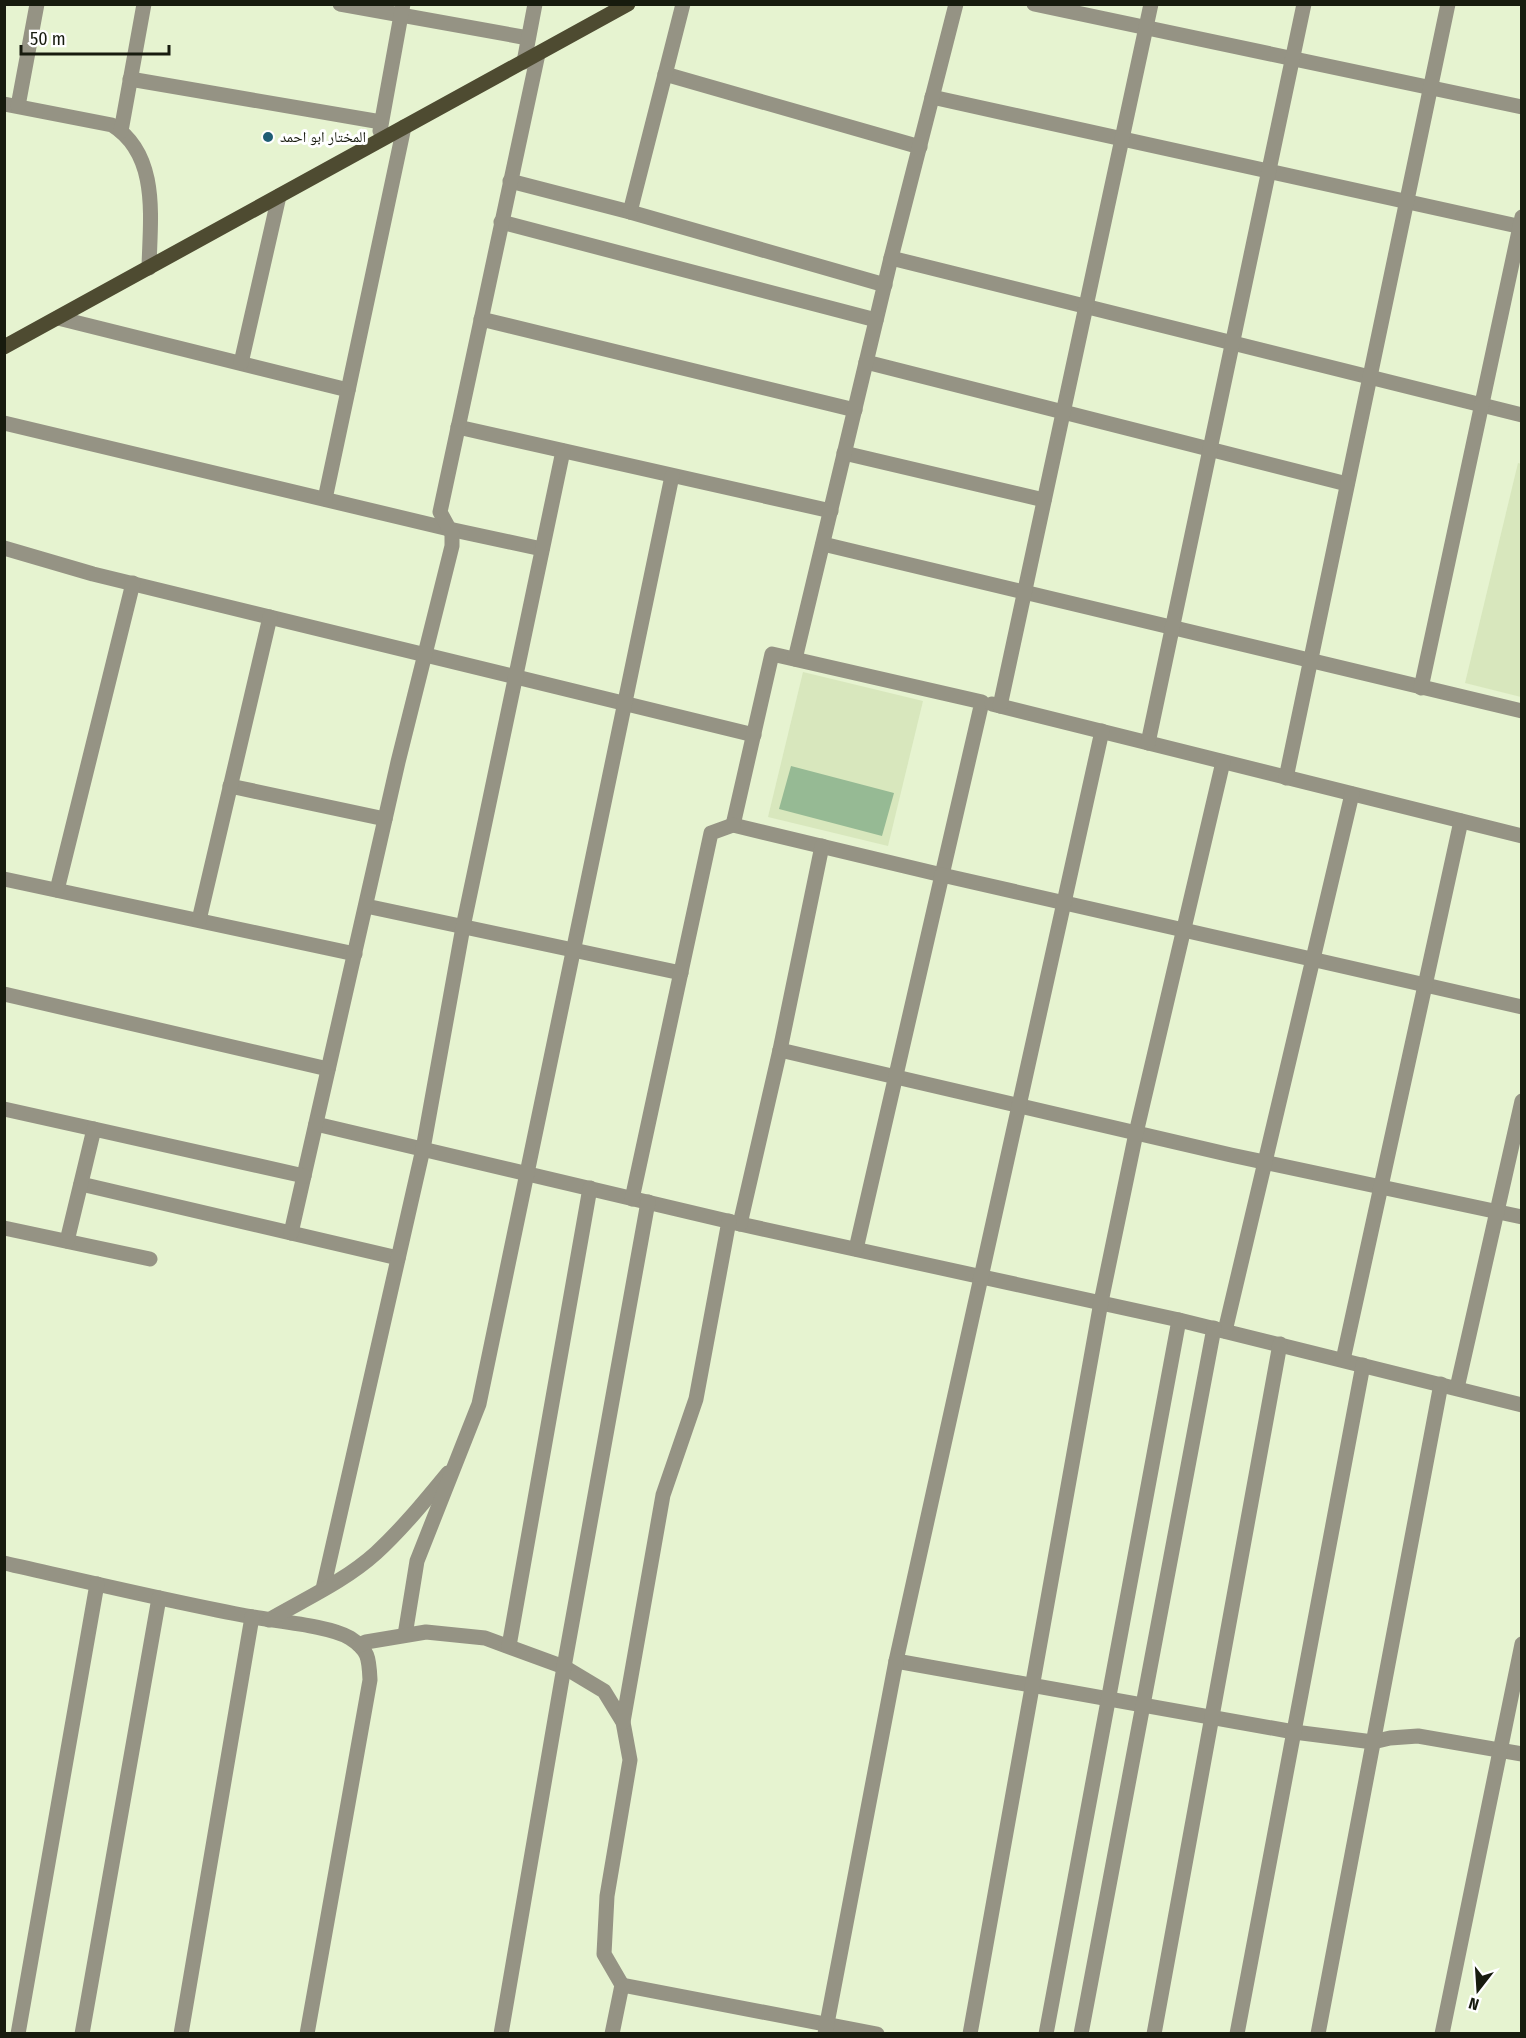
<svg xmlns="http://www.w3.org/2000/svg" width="1526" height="2038" font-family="'Fira Sans Condensed','Noto Naskh Arabic',sans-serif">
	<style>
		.built { fill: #d8e7bd }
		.building { fill: #96ba94 }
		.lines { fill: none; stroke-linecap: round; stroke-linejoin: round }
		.minor { stroke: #959384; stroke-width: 15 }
		.major { stroke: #4e4b31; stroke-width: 15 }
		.poi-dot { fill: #1f5d74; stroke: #fff; stroke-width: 2 }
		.labels { text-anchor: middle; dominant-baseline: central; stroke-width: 6; stroke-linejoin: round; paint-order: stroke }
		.poi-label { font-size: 15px; fill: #171b0e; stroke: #fff; text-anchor: start }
	</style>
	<rect width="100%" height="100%" fill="#e6f3d0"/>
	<g class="built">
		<path d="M1518 463 1522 464 1521 697 1465 683Z"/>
		<path d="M803 672 923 701 888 846 768 817Z"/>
	</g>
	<path class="building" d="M791 766 894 793 882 836 779 809Z"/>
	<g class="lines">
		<g class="minor">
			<path d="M340 4 528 38"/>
			<path d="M1034 4 1522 107"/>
			<path d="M524 62 535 4"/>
			<path d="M665 74 920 147"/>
			<path d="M130 79 381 122"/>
			<path d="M932 97 1522 227"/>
			<path d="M4 104 112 125C160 155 150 219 149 268"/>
			<path d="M18 106 37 4"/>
			<path d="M121 131 144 4"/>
			<path d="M380 131 403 4"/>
			<path d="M510 181 630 212 885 285"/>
			<path d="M630 212 683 4"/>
			<path d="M501 222 876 320"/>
			<path d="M891 258 1522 415"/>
			<path d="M58 318 348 390"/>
			<path d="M481 319 855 410"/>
			<path d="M866 362 1347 484"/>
			<path d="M241 363 279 196"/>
			<path d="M4 423 449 529 542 549"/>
			<path d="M458 427 831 511"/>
			<path d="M844 453 1044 500"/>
			<path d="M325 499 404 127"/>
			<path d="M823 544 1522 711"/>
			<path d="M4 548 93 574 754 735"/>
			<path d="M772 654 982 702 942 875 733 825Z"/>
			<path d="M795 659 891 258 956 4"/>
			<path d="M1421 688 1522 217"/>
			<path d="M992 704 1522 836"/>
			<path d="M1000 706 1151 4"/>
			<path d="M1148 743 1304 4"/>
			<path d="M1286 778 1448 4"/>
			<path d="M230 786 385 819"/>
			<path d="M4 879 355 954"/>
			<path d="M57 890 133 583"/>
			<path d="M366 906 681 973"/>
			<path d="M199 920 270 617"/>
			<path d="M4 994 328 1069"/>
			<path d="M780 1050 1231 1155 1522 1217"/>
			<path d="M4 1109 94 1129"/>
			<path d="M316 1124 740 1224 1179 1320 1522 1405"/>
			<path d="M81 1184 398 1258"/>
			<path d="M632 1199 711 833 733 825"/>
			<path d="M740 1224 780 1050 822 846"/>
			<path d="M4 1228 150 1259"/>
			<path d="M291 1233 398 762 452 546V534L440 512 538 54"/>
			<path d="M67 1241 94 1129 304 1176"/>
			<path d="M856 1249 942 875 1522 1007"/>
			<path d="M1225 1331 1352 794"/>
			<path d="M1343 1360 1461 821"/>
			<path d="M1457 1388 1522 1101"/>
			<path d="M4 1563C84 1581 163 1600 242 1615 269 1621 329 1625 350 1638 369 1650 369 1659 370 1680L307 2034"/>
			<path d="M323 1589 423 1149 463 927 563 451"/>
			<path d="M269 1620C305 1599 345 1581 376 1553 402 1529 425 1501 448 1473"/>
			<path d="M405 1635 417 1561 479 1404 672 476"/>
			<path d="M359 1645 366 1642 426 1632 485 1638 564 1667 604 1691 623 1722 630 1760 607 1896 604 1954 622 1985 612 2034"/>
			<path d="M509 1646 590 1188"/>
			<path d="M896 1661 1294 1732 1373 1742 1390 1738 1418 1736 1522 1754"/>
			<path d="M623 1722 663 1495 696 1399 729 1221"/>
			<path d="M622 1985 877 2034"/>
			<path d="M18 2034 97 1584"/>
			<path d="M82 2034 159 1598"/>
			<path d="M181 2034 252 1617"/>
			<path d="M501 2034 564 1667 648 1202"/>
			<path d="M825 2034 896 1661 1102 731"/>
			<path d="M970 2034 1101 1302 1136 1133 1223 762"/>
			<path d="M1046 2034 1179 1320"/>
			<path d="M1081 2034 1214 1328"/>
			<path d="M1154 2034 1280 1344"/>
			<path d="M1237 2034 1363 1365"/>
			<path d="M1318 2034 1441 1384"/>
			<path d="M1442 2034 1522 1644"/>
		</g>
		<path class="major" d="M4 347 628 4"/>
	</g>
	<circle class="poi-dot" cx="268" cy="137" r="6"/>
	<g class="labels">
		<g class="poi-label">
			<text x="280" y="137">المختار ابو احمد</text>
		</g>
	</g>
	<rect width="1526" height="2038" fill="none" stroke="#171b0e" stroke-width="12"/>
	<g transform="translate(1478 1990) rotate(197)" stroke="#ffffff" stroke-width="4.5" paint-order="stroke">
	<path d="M0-4.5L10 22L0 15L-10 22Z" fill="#171b0e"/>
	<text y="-9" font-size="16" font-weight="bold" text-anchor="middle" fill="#171b0e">N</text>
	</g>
	<path d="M21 45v9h148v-9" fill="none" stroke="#171b0e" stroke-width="3"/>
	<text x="30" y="45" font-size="18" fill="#171b0e" stroke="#ffffff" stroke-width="4.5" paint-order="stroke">50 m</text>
</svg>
